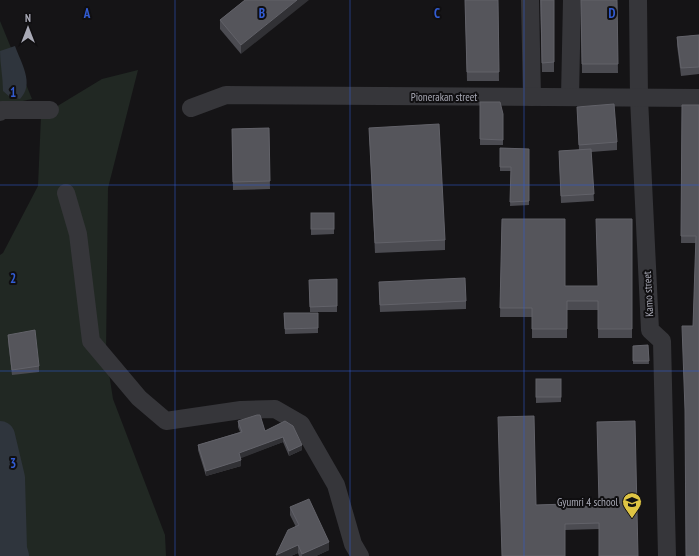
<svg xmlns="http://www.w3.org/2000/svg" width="699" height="556" font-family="'PT Sans Narrow',sans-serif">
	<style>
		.green { fill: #212823 }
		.water { fill: #2f353d }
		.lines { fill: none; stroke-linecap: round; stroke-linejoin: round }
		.river { stroke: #2f353d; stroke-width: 30 }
		.minor { stroke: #36363a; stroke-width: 18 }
		.wall { fill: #4b4b51 }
		.shaded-wall { fill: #313135 }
		.building { fill: #55555b; stroke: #626269 }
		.grid { fill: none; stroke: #325cd3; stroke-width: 1; stroke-opacity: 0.55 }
		.labels { text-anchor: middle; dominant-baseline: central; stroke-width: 4; stroke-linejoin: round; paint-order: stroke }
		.street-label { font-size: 11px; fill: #a8a9b5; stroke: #100f11 }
		.poi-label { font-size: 11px; fill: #a8a9b5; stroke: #100f11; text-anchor: end }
		.grid-label { font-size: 13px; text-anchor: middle; font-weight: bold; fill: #325cd3; stroke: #100f11; stroke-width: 4; stroke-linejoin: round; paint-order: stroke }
	</style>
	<rect width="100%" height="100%" fill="#151416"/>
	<g class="green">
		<path d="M0 21 32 99 0 106Z"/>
		<path d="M138 70 108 188 106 354 113 399 165 535 166 556H0V255L3 253 38 186 41 116 102 79Z"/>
	</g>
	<path class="water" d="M15 46C21 63 35 84 20 99L10 97 3 91C3 77 0 64 0 51Z"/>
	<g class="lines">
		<path class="river" d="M0 436 10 478 12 549 14 556"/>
		<g class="minor">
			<path d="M530 0 532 97"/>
			<path d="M638 0 639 98 650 330 662 341 667 556"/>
			<path d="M570 97 572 0"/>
			<path d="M191 108 226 95 699 98"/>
			<path d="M0 112 2 110H50"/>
			<path d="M66 193 78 234 91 341 139 398 166 421 241 410 275 409 301 424 336 485 353 544 360 556"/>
		</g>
	</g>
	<g class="wall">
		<path d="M245 0 241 54 220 29V20Z"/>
		<path d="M465 0H498L499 81H467Z"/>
		<path d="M540 0H554V72H542Z"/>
		<path d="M581 0H617L618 73H582Z"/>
		<path d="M699 35V74L681 76 677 45V37Z"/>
		<path d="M480 102 503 114V145H480Z"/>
		<path d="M682 105H699V556L693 326 696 243H681Z"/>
		<path d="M577 107 617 142V150L591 152 594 201 561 203 559 151 579 150Z"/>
		<path d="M269 128 270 189 233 190 232 129Z"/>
		<path d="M369 128 445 240V250L375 253Z"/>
		<path d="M500 148 529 149V205L510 206 511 171H500Z"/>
		<path d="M311 213H334V234L311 235Z"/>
		<path d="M502 219 565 286H598L632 219V338H598V310H567V338H532V317H500Z"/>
		<path d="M337 279V312H310L309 280Z"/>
		<path d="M379 290 466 301V309L380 312Z"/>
		<path d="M284 313H318V333L285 334Z"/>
		<path d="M8 335 39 366V372L12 375 8 341Z"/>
		<path d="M648 345 649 364H633V346Z"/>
		<path d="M536 379H561V402L536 403Z"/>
		<path d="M238 421 265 431 285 421 302 450 289 456 283 442 240 458 241 466 206 476 198 450V445L240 432 238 427Z"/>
		<path d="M635 421 599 529 565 530 502 556 536 505 599 503Z"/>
		<path d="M290 507 329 550 316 556H299L298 553 291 556H276L296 527 290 515Z"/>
	</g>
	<g class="shaded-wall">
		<path d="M297 0H309L241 54V45Z"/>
		<path d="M283 437V442L239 459V453Z"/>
		<path d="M302 445V450L289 456V451Z"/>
		<path d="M241 460V466L206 476V471Z"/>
		<path d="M329 542V550L316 556H302V554Z"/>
		<path d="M298 545V553L291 556H276V555Z"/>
	</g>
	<g class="building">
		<path d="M245 0H297L241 45 220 20Z"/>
		<path d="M465 0H498L499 72H467Z"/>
		<path d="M541 0H554V62L542 63Z"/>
		<path d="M581 0H617L618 64H582Z"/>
		<path d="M699 35V67L681 68 677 37Z"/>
		<path d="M480 102H500L503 114V140L480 139Z"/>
		<path d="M614 104 617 142 579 145 577 107Z"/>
		<path d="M682 105H699V556H686L685 410 682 326H693L696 236H681Z"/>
		<path d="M439 124 445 240 375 243 369 128Z"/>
		<path d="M269 128 270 181 233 182 232 129Z"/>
		<path d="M500 148 529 149V201L510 202 511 167H500Z"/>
		<path d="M591 149 594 194 561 196 559 151Z"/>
		<rect x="311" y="213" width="23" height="16"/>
		<path d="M502 219H565V286H598L596 219H632V329H598V301H567V329H532V308H500Z"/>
		<path d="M465 278 466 301 380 305 379 282Z"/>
		<path d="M337 279V306L310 307 309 280Z"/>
		<path d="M284 313H318V328L285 329Z"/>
		<path d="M35 330 39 366 12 370 8 335Z"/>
		<path d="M648 345 649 361H633V346Z"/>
		<rect x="536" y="379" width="25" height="18"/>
		<path d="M257 415H260L265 431 285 421 293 426 302 445 289 451 283 437 239 453 241 460 206 471 198 445 242 432 238 421Z"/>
		<path d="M534 416 536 505 599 503 597 422 635 421 638 556H599V523L565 524V556H502L498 417Z"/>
		<path d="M309 499 329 542 302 554 298 545 276 555 288 530 299 525 290 507Z"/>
	</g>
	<path class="grid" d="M175 0V556M350 0V556M524 0V556M0 185H699M0 371H699"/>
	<defs>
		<g id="school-pin" transform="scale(1)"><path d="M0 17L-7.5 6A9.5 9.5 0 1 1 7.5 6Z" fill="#dec444" stroke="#100f11"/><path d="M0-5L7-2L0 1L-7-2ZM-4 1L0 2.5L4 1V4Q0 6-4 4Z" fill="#111"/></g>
	</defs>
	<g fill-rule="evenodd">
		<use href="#school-pin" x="632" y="502"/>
	</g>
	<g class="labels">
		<g class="street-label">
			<text x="444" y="97">Pionerakan street</text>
			<text transform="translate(648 294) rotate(-93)">Kamo street</text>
		</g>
		<g class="poi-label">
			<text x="618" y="502">Gyumri 4 school</text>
		</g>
	</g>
	<g class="grid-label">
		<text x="87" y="18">A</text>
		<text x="262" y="18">B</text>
		<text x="437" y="18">C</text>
		<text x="612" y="18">D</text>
		<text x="13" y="97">1</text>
		<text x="13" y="283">2</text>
		<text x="13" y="468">3</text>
	</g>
	<g transform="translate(28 28)" stroke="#100f11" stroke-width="3" paint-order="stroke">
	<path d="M0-3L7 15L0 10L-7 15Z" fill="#a8a9b5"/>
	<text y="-6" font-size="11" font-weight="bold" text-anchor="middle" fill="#a8a9b5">N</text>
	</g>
</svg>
